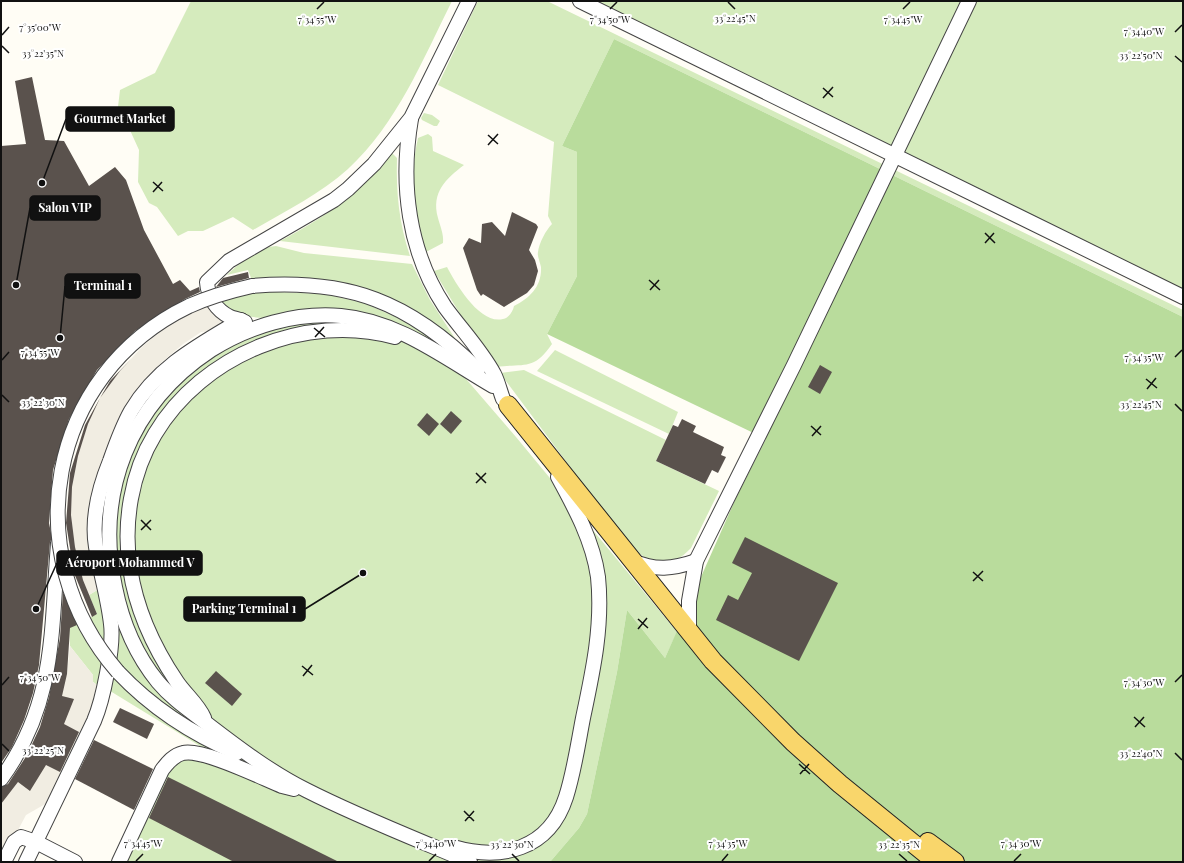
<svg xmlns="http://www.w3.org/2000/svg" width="1184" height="863" font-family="'Playfair Display',serif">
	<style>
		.green { fill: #d5ebbd }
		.forest { fill: #b9dc9c }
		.plaza { fill: #f1ede2 }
		.building { fill: #5a524d }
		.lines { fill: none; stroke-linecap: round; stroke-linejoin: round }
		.minor-casing { stroke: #444; stroke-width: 16 }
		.major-casing { stroke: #222; stroke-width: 20 }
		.minor { stroke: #fff; stroke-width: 14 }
		.major { stroke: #f9d66b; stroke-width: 18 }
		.minor-bridge-casing { stroke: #444; stroke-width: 16; stroke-linecap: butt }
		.minor-bridge { stroke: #fff; stroke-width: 14 }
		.ticks { fill: none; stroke: #111; stroke-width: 1.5 }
		.ticks-label { font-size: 10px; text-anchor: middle; fill: #111; stroke: #fff; stroke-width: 4; stroke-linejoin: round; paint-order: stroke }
		.leader { fill: none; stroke: #111; stroke-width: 1.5 }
		.callout-dot { fill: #111; stroke: #fff; stroke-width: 1.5 }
		.callout { fill: #111; stroke: #111; stroke-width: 1.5 }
		.callout-label { font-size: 12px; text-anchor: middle; font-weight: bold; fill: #fff }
	</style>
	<rect width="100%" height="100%" fill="#fffdf5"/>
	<g class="green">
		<path d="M191 1H452C423 59 397 124 348 169 320 194 286 211 253 230L233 217 203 231H188L178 236 157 207 149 203 138 182 139 150 129 128 117 115 120 90 155 73Z"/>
		<path d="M478 1H547L1183 310V317L614 39 562 146 577 152V276L547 334 552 344C533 371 526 363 496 367L474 337 434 271 447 267C456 284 480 325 503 319 509 318 513 311 514 306 530 298 542 286 541 267 540 262 537 256 538 252 539 243 546 230 552 224L548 216 554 142 438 85Z"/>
		<path d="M580 1H1183V292Z"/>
		<path d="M424 113 432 115 440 121 437 126H434L422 120 421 118Z"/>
		<path d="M428 134 432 137 433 151 464 165C446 179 431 192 438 218 440 226 444 234 443 243L426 252C414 215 409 177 418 138Z"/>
		<path d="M392 153 397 158C396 193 399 223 410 256L280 241C309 226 336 209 360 187 370 178 382 160 392 153Z"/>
		<path d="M276 246 304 253 412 264 430 300 460 346 396 304 253 283 248 270 227 275C239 263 258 247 276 246Z"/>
		<path d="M254 291 325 294 364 303 405 321 429 336 516 437 677 632 665 658 627 610 617 672 587 814 579 828 550 862H127L173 764 179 756 208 751 102 686 97 685 92 681 93 675 70 646 68 598 80 623 97 614 89 595 104 586 124 467 153 408 208 358 236 342 266 329 264 318C248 317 231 315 221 301Z"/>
		<path d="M555 350 678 412 669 434 537 371Z"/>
		<path d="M524 370 666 440 656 461 719 491 691 548C667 574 644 562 624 539L500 373Z"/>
	</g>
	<path class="forest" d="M614 39 1183 317V862H550L579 828 587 814 617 672 627 610 665 658 736 498 766 439 547 334 577 276V152L562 146Z"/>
	<g class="plaza">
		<path d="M210 305 227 323 213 331 201 332 183 344 162 362 143 383 142 391 95 498 104 586 89 595 83 580 75 547 71 515 72 487 78 456 88 424 100 398 120 371 142 347 163 329 196 310Z"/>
		<path d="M70 646 93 675V682L97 685H102L100 695 47 803 26 815 1 862V803L23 776 67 674Z"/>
	</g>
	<g class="building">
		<path d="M32 77 45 140 64 141 89 186 115 167 126 180 144 230 173 284 180 280 190 291 199 287 200 292 185 299 135 331 97 370 69 419 53 470 49 523 52 538 50 542 39 665 33 693 24 720 12 747 1 763V146L26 144 15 81Z"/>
		<path d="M512 212 536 224 538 227 529 250 535 260 538 271 534 285 527 293 504 307 483 294 481 296 477 290 463 248 469 238 481 243 482 224 492 222 505 236Z"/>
		<path d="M248 272 249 278 216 287 223 278Z"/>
		<path d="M131 359 120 371 100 398 110 381Z"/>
		<path d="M820 365 832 372 820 394 808 387Z"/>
		<path d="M100 398 88 424 78 456 72 487 71 515 75 547 83 580 97 614 92 617 74 573 66 523 70 473 85 425Z"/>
		<path d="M451 411 462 421 451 434 440 424Z"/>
		<path d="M427 413 439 424 429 436 417 425Z"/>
		<path d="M682 419 696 426 693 432 724 447 721 455 726 457 718 473 712 470 705 484 656 461 673 425 678 427Z"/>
		<path d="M745 537 838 583 799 661 716 620 728 595 738 600 752 573 732 563Z"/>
		<path d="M63 592 77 625 70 628 67 674 62 696 74 699 64 724 79 732 60 772 46 765 30 791 18 782 1 804V787L8 784 27 755 40 727 49 697 60 638Z"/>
		<path d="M216 671 242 694 232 706 205 683Z"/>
		<path d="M120 708 154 724 147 739 113 722Z"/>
		<path d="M94 740 153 769 134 810 75 779Z"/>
		<path d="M168 777 339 862H234L149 818Z"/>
	</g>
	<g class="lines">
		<g class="minor-casing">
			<g id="minor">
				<path d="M580 1 1183 297"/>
				<path d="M411 119C400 184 408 251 445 307 461 329 481 350 494 374 498 382 500 391 503 399"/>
				<path d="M252 286C348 278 410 302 478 370"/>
				<path d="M245 322C240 319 235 319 230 317 216 310 208 297 207 282L229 261 334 200 348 189 374 164 411 118 469 1"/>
				<path d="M633 561C655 571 673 569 696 561"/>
				<path d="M689 630V601L696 561 794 365 969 1"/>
				<path d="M118 672C152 708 192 734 237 753"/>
				<path d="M204 718C198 704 185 694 177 682 154 648 136 609 130 568 123 524 131 473 155 434 202 355 306 312 395 337"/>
				<path d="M1 779C56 704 51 632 58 543"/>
				<path d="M453 847C501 861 549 850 566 797 574 772 578 744 583 718 593 671 603 625 598 577 593 541 575 508 558 477"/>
				<path d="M4 862 14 842 21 837 36 842 75 862"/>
				<path d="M26 862 94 721C103 700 114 647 111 624 108 597 100 572 96 547 91 517 99 488 110 461 116 444 122 427 131 411 157 367 199 345 241 320"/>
				<path d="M119 862 162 770C168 762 174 755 183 753 202 748 262 778 282 786L294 789"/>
				<path d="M470 862C416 839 359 817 306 790 272 773 240 749 210 726 192 712 173 700 158 682 136 655 122 622 115 587 95 493 129 404 211 350 249 326 296 312 341 316 398 321 445 358 493 386"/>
			</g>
		</g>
		<g class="major-casing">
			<g id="major">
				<path d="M508 405 713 661 793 742 840 784 936 862"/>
				<path d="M928 842 955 862"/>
			</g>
		</g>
		<use href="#minor" class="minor"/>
		<use href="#major" class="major"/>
		<g class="minor-bridge-casing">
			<path id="minor-bridge" d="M118 672C16 555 46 375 189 306 209 297 230 291 252 286"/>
		</g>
		<use href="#minor-bridge" class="minor-bridge"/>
	</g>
	<path class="ticks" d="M728 2 735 9M317 9 324 2M610 9 617 2M903 9 910 2M1175 32 1182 25M2 35 9 27M2 46 9 53M1175 56 1182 62M823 88 833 97M823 98 833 87M488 135 498 144M488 145 498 134M153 182 163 191M153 192 162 182M985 233 995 243M985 243 994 233M649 280 660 290M650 290 659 280M314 328 325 337M315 337 324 327M1175 357 1182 350M2 360 9 352M1146 379 1157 388M1147 389 1156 378M2 395 9 402M1175 404 1182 411M811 426 821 435M812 436 821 426M476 473 486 483M476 483 486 473M141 520 151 530M141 530 151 520M973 572 983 581M973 581 983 571M638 619 648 628M638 629 647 618M302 666 313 675M303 676 312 665M1175 682 1182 675M2 685 9 677M1134 717 1145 727M1135 727 1144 717M2 744 9 751M1175 753 1182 760M799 764 810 774M800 774 809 764M464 811 474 821M465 821 474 811M512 854 519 861M899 854 907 861M136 861 143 854M429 861 436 854M722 861 728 854M1014 861 1021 854"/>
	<g class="ticks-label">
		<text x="735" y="22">33°22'45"N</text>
		<text x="317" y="23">7°34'55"W</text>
		<text x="610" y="23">7°34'50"W</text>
		<text x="903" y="23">7°34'45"W</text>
		<text x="40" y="31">7°35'00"W</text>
		<text x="1144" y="35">7°34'40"W</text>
		<text x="43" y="57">33°22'35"N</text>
		<text x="1141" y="59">33°22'50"N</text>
		<text x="40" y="356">7°34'55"W</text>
		<text x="1144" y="361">7°34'35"W</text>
		<text x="43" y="406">33°22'30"N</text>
		<text x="1141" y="408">33°22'45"N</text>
		<text x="40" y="681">7°34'50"W</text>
		<text x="1144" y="686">7°34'30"W</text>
		<text x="43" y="754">33°22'25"N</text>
		<text x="1141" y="757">33°22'40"N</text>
		<text x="143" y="847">7°34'45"W</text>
		<text x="436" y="847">7°34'40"W</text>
		<text x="728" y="847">7°34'35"W</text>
		<text x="1021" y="847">7°34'30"W</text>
		<text x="512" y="848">33°22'30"N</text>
		<text x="899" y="848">33°22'35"N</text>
	</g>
	<path class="leader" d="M42 183L66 119M16 285L30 208M60 338L65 286M36 609L57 563M363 573L305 609"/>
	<g class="callout-dot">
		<circle cx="42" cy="183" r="4"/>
		<circle cx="16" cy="285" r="4"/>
		<circle cx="60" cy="338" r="4"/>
		<circle cx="36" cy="609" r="4"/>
		<circle cx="363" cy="573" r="4"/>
	</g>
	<g class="callout">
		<rect x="66" y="107" width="108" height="24" rx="4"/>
		<rect x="30" y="196" width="70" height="24" rx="4"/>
		<rect x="65" y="274" width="75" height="24" rx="4"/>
		<rect x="57" y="551" width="145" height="24" rx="4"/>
		<rect x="184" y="597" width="121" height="24" rx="4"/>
	</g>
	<g class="callout-label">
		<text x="120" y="123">Gourmet Market</text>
		<text x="65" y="212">Salon VIP</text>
		<text x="103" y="290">Terminal 1</text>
		<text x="130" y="567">Aéroport Mohammed V</text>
		<text x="244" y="613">Parking Terminal 1</text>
	</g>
	<rect width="1184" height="863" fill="none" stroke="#111111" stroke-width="4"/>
</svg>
